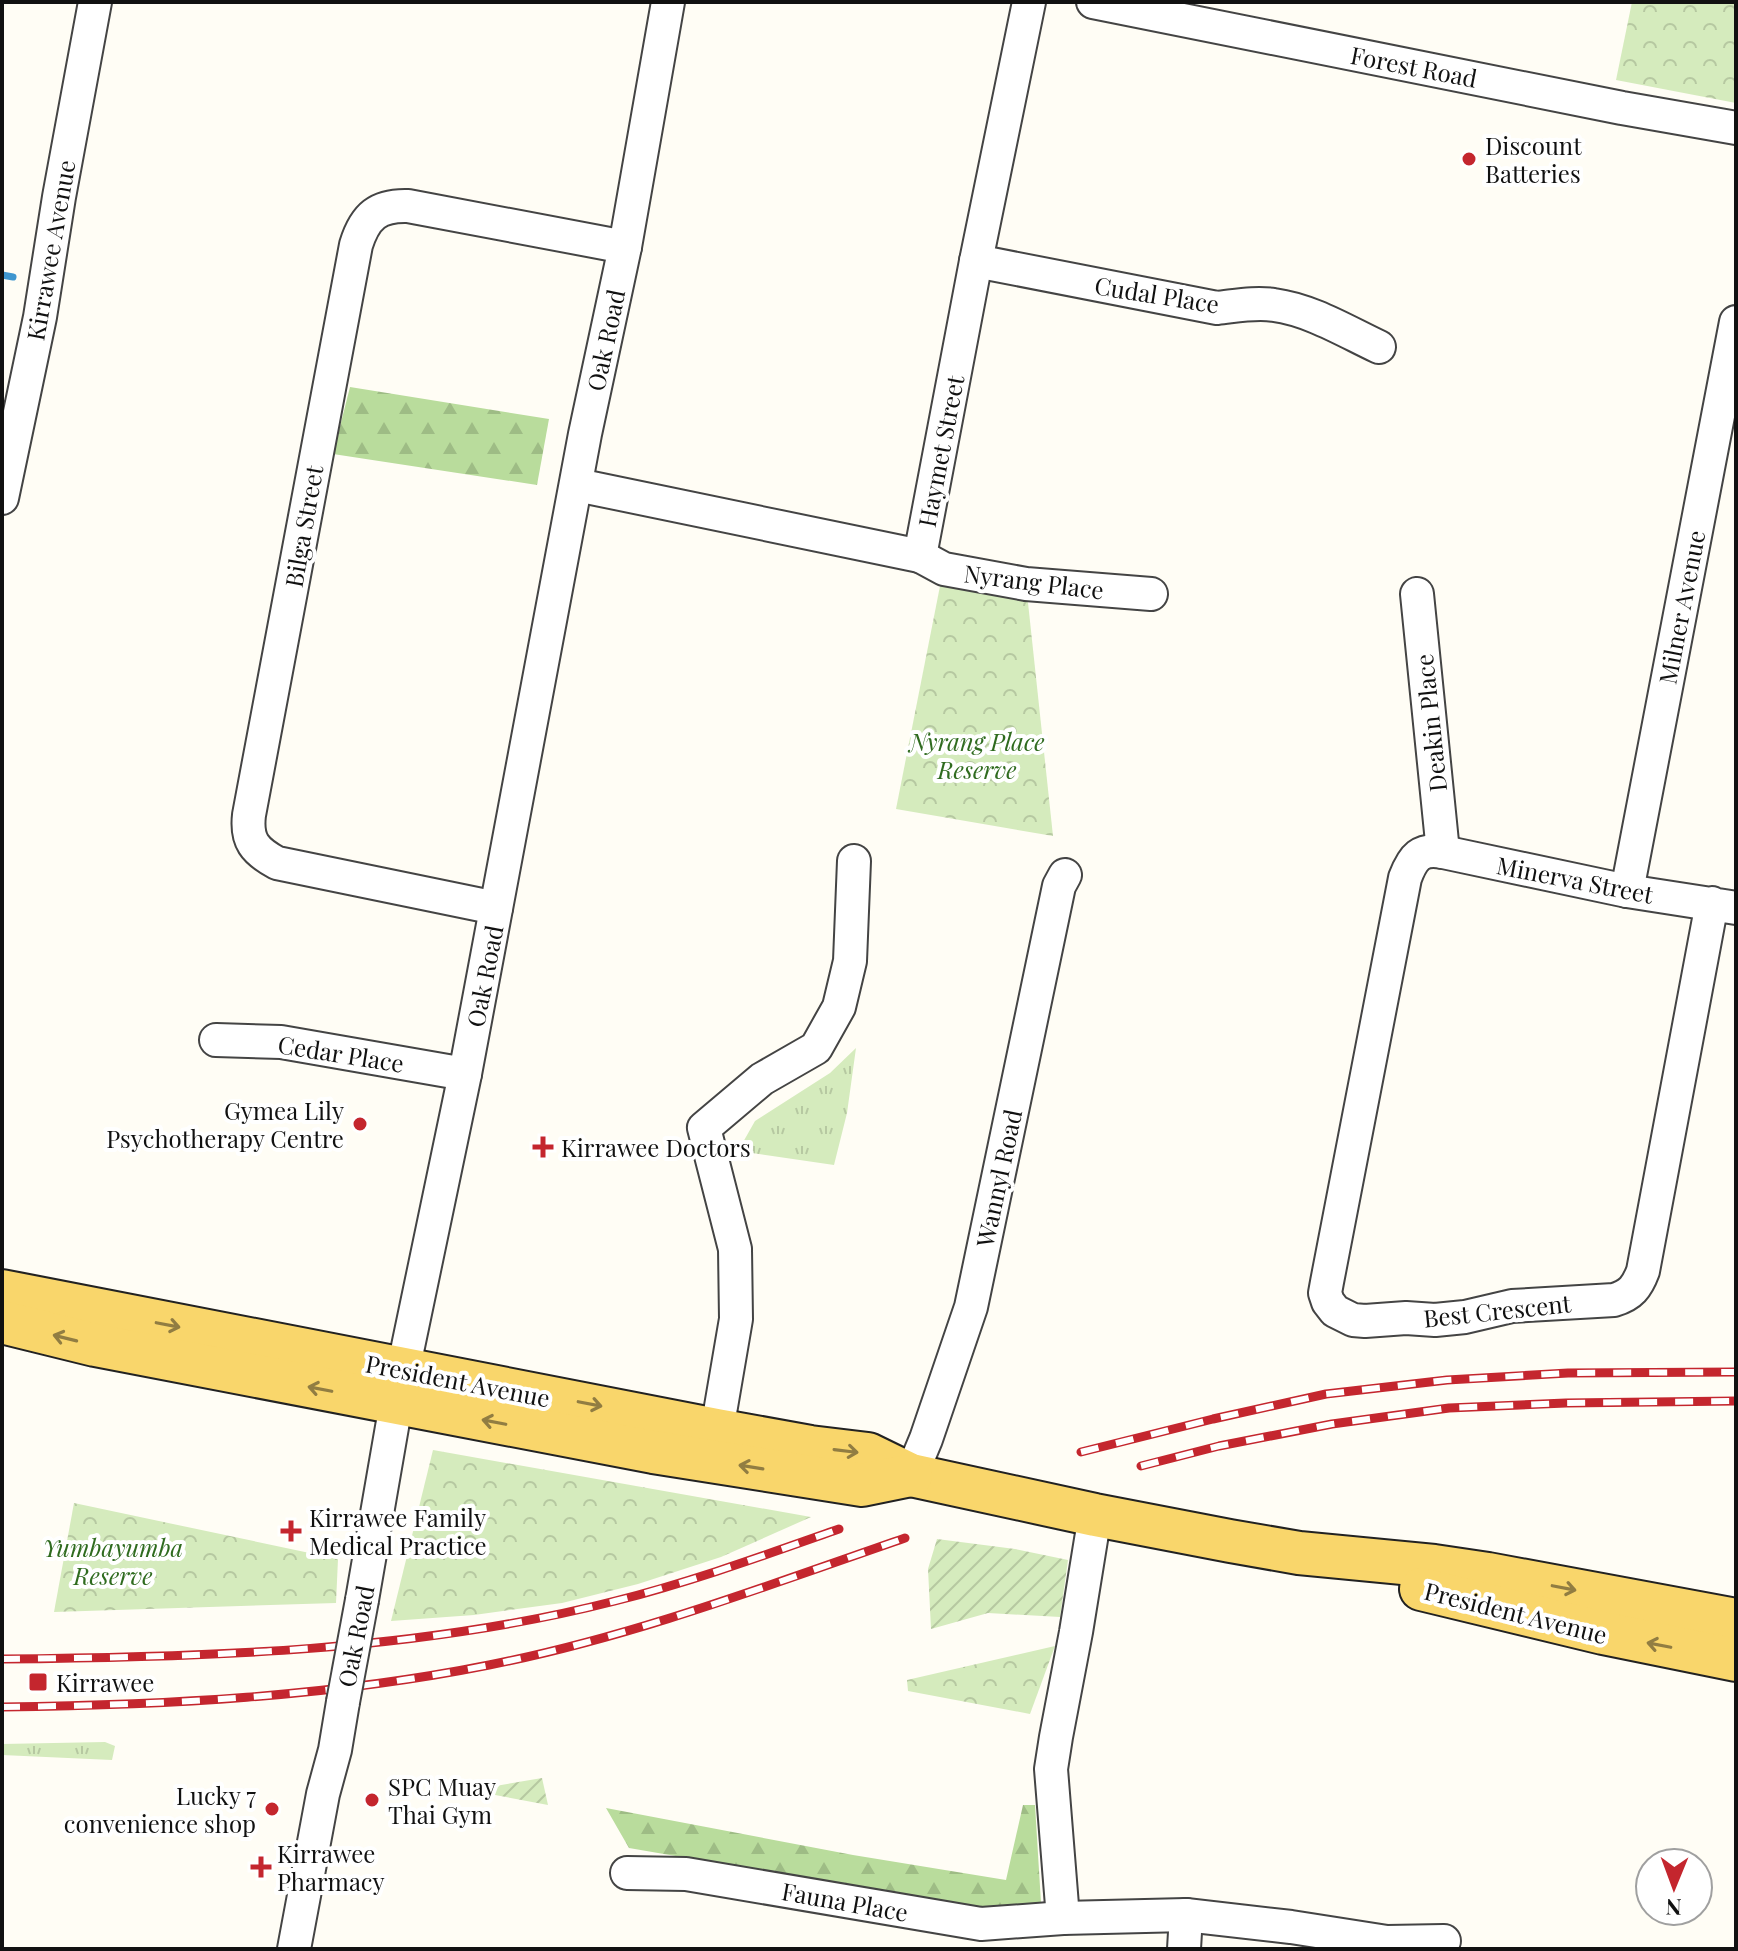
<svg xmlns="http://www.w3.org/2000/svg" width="1738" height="1951" font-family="'Playfair Display',serif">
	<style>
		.grass { fill: url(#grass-tufts) }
		.forest { fill: url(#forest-firs) }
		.park { fill: url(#park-crowns) }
		.garden { fill: url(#garden-furrows) }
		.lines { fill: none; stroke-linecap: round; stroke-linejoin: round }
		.stream { stroke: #3f96cf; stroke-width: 7 }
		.minor-casing { stroke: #444; stroke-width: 36 }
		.major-casing { stroke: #222; stroke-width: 46 }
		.minor { stroke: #fff; stroke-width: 32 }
		.major { stroke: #f9d66b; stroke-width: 42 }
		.rail-casing { stroke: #c4262e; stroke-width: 9 }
		.rail { stroke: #fff; stroke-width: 6; stroke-dasharray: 18; stroke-linecap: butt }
		.minor-bridge-casing { stroke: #444; stroke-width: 36; stroke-linecap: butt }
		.minor-bridge { stroke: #fff; stroke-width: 32 }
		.oneway { stroke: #917d42 }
		.poi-dot { fill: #c4262e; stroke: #fff; stroke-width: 3 }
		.labels { text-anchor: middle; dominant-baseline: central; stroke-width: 8; stroke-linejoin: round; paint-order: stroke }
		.street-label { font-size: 24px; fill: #111; stroke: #fff }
		.poi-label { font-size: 24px; fill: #111; stroke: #fff; text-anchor: start }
		.park-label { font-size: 24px; font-style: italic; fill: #2f6b1f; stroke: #fff }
	</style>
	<defs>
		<pattern id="grass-tufts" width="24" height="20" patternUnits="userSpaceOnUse" patternTransform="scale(2)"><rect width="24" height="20" fill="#d5ebbd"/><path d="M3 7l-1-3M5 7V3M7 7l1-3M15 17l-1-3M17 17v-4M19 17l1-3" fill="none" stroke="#b6c8a1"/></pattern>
		<pattern id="forest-firs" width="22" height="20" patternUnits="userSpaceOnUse" patternTransform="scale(2)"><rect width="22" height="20" fill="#b9dc9c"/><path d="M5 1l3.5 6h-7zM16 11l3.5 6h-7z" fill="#9ebc85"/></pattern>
		<pattern id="park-crowns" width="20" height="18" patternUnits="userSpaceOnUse" patternTransform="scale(2)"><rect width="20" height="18" fill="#d5ebbd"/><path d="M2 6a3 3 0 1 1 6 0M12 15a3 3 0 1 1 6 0" fill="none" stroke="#b6c8a1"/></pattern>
		<pattern id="garden-furrows" width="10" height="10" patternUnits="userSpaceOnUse" patternTransform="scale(2)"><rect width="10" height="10" fill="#d5ebbd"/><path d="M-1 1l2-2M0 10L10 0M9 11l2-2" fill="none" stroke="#b6c8a1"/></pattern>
	</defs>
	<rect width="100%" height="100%" fill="#fffdf5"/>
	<g class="grass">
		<path d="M856 1048 847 1113 834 1165 738 1151 755 1121 830 1073Z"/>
		<path d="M105 1742 115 1746 112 1760 2 1755V1744Z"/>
	</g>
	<g class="forest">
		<path d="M350 387 549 419 537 485 333 454Z"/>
		<path d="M1023 1805H1035L1041 1903 978 1908 629 1848 606 1808 853 1855 1006 1880Z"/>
	</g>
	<g class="park">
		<path d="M1632 2H1736V103L1616 80Z"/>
		<path d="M941 581 1026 584 1053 836 896 809Z"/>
		<path d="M433 1450 811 1517 721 1557 638 1584 562 1603 474 1615 391 1621Z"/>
		<path d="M74 1503 338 1559 336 1603 54 1612Z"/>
		<path d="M1055 1646 1030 1714 908 1691 907 1680Z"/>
	</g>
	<g class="garden">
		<path d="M937 1539 1015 1549 1068 1560 1060 1617 988 1613 931 1629 928 1569Z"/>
		<path d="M542 1778 548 1805 479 1792 484 1788Z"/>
	</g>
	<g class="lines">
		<path class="stream" d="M2 275 13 277"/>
		<g class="minor-casing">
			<g id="minor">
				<path d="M1093 2 1622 108 1736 128"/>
				<path d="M976 261 1217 308C1236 306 1255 302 1274 305 1311 310 1345 331 1379 347"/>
				<path d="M577 485 920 556 976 261 1029 2"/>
				<path d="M2 498 40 317 59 197 95 2"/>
				<path d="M920 556 944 569 1026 584 1151 594"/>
				<path d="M1417 594 1443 852"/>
				<path d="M1627 891 1736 322"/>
				<path d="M1712 903 1643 1271C1637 1287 1631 1295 1614 1300L1512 1306 1465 1317 1435 1320 1406 1318 1365 1321 1353 1320 1335 1311 1328 1302 1325 1293 1327 1282 1405 878C1413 857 1420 848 1443 852L1627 891 1736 908"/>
				<path d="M496 908 277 863C255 851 246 841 249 815L356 245C365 216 378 205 408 206L625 247"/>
				<path d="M216 1040 281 1042 465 1074"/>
				<path d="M717 1430 736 1319 735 1249 704 1128 762 1079 816 1048 839 1007 850 961 854 861"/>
				<path d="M911 1475 926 1439 971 1307 1059 886 1065 875"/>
				<path d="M362 1600 396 1404 465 1074 585 434 625 247 668 2"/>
				<path d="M627 1873 686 1874 981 1924 1063 1918 1186 1915 1291 1927 1387 1942 1444 1941"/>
				<path d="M1063 1918 1051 1769 1056 1737 1076 1632 1095 1515"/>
				<path d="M294 1949 323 1794 335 1750 343 1702"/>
				<path d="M1184 1949 1186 1915"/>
			</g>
		</g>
		<g class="major-casing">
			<g id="major">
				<path d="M2 1291 717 1430 810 1447 868 1454 911 1475 1095 1515 1230 1541 1299 1553 1434 1566 1488 1574 1736 1620"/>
				<path d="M2 1322 95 1345 653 1452 862 1485 911 1475"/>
				<path d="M1421 1589 1603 1633 1736 1660"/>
			</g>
		</g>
		<use href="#minor" class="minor"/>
		<use href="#major" class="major"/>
		<g class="rail-casing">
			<g id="rail">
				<path d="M1081 1452 1213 1419 1326 1394 1447 1380 1568 1373 1736 1372"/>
				<path d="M1141 1466 1219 1446 1332 1424 1449 1408 1566 1403 1736 1401"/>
				<path d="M2 1659C206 1657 416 1652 615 1601 691 1582 765 1555 839 1529"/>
				<path d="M2 1707C165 1705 329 1697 489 1665 632 1637 769 1585 905 1538"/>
			</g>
		</g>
		<use href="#rail" class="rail"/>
		<g class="minor-bridge-casing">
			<path id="minor-bridge" d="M343 1702 362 1600"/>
		</g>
		<use href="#minor-bridge" class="minor-bridge"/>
	</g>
	<defs><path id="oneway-shaft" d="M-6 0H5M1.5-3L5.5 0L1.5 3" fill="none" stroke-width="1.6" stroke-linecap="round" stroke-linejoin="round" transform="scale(2)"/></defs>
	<g class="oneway">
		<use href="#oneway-shaft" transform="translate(168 1325) rotate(11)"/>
		<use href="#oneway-shaft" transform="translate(65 1338) rotate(-166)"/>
		<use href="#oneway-shaft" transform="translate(320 1389) rotate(-169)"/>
		<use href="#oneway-shaft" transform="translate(590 1404) rotate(11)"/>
		<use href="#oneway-shaft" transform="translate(494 1422) rotate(-169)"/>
		<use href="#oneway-shaft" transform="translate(846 1451) rotate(7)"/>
		<use href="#oneway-shaft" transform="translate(751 1467) rotate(-171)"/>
		<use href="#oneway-shaft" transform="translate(1564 1588) rotate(11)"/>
		<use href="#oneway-shaft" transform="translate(1659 1645) rotate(-169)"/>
	</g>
	<g class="poi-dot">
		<circle cx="1469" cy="159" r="8"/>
		<circle cx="360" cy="1124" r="8"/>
		<path d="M539 1135h8v8h8v8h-8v8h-8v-8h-8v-8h8z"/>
		<path d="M287 1519h8v8h8v8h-8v8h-8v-8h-8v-8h8z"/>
		<rect x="28" y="1672" width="20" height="20" rx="4"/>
		<circle cx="372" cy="1800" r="8"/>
		<circle cx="272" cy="1809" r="8"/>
		<path d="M257 1855h8v8h8v8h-8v8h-8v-8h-8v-8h8z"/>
	</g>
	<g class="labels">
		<g class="street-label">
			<text transform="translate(1414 66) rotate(11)">Forest Road</text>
			<text transform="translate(50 250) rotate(-80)">Kirrawee Avenue</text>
			<text transform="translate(1157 294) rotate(9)">Cudal Place</text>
			<text transform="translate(605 340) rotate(-78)">Oak Road</text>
			<text transform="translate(940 451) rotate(-79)">Haymet Street</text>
			<text transform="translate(303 526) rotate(-80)">Bilga Street</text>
			<text transform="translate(1034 581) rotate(7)">Nyrang Place</text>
			<text transform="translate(1681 607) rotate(-79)">Milner Avenue</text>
			<text transform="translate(1430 723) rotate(-96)">Deakin Place</text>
			<text transform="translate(1575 879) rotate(11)">Minerva Street</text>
			<text transform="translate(484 976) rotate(-79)">Oak Road</text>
			<text transform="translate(341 1053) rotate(9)">Cedar Place</text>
			<text transform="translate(998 1178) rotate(-78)">Wannyl Road</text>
			<text transform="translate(1497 1310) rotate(-6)">Best Crescent</text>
			<text transform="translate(458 1380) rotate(11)">President Avenue</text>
			<text transform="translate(1516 1612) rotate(14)">President Avenue</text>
			<text transform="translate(355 1636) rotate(-79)">Oak Road</text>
			<text transform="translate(845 1901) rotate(10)">Fauna Place</text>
		</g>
		<g class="poi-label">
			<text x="1485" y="145">Discount<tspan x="1485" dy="28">Batteries</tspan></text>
			<text x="344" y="1110" text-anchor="end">Gymea Lily<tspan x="344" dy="28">Psychotherapy Centre</tspan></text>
			<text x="561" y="1147">Kirrawee Doctors</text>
			<text x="309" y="1517">Kirrawee Family<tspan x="309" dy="28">Medical Practice</tspan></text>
			<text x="56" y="1682">Kirrawee</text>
			<text x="388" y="1786">SPC Muay<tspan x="388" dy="28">Thai Gym</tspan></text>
			<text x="256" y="1795" text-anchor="end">Lucky 7<tspan x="256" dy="28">convenience shop</tspan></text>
			<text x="277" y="1853">Kirrawee<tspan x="277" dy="28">Pharmacy</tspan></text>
		</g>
		<g class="park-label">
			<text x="977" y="741">Nyrang Place<tspan x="977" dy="28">Reserve</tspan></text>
			<text x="113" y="1547">Yumbayumba<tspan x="113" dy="28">Reserve</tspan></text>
		</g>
	</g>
	<rect width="1738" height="1951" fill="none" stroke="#111111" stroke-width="8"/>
	<g transform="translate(1674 1887) rotate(181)"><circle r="38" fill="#ffffff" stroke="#a0a0a0" stroke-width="2"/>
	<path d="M0-6L14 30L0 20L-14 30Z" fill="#c4262e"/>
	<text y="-12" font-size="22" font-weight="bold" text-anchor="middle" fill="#111111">N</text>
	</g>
</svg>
